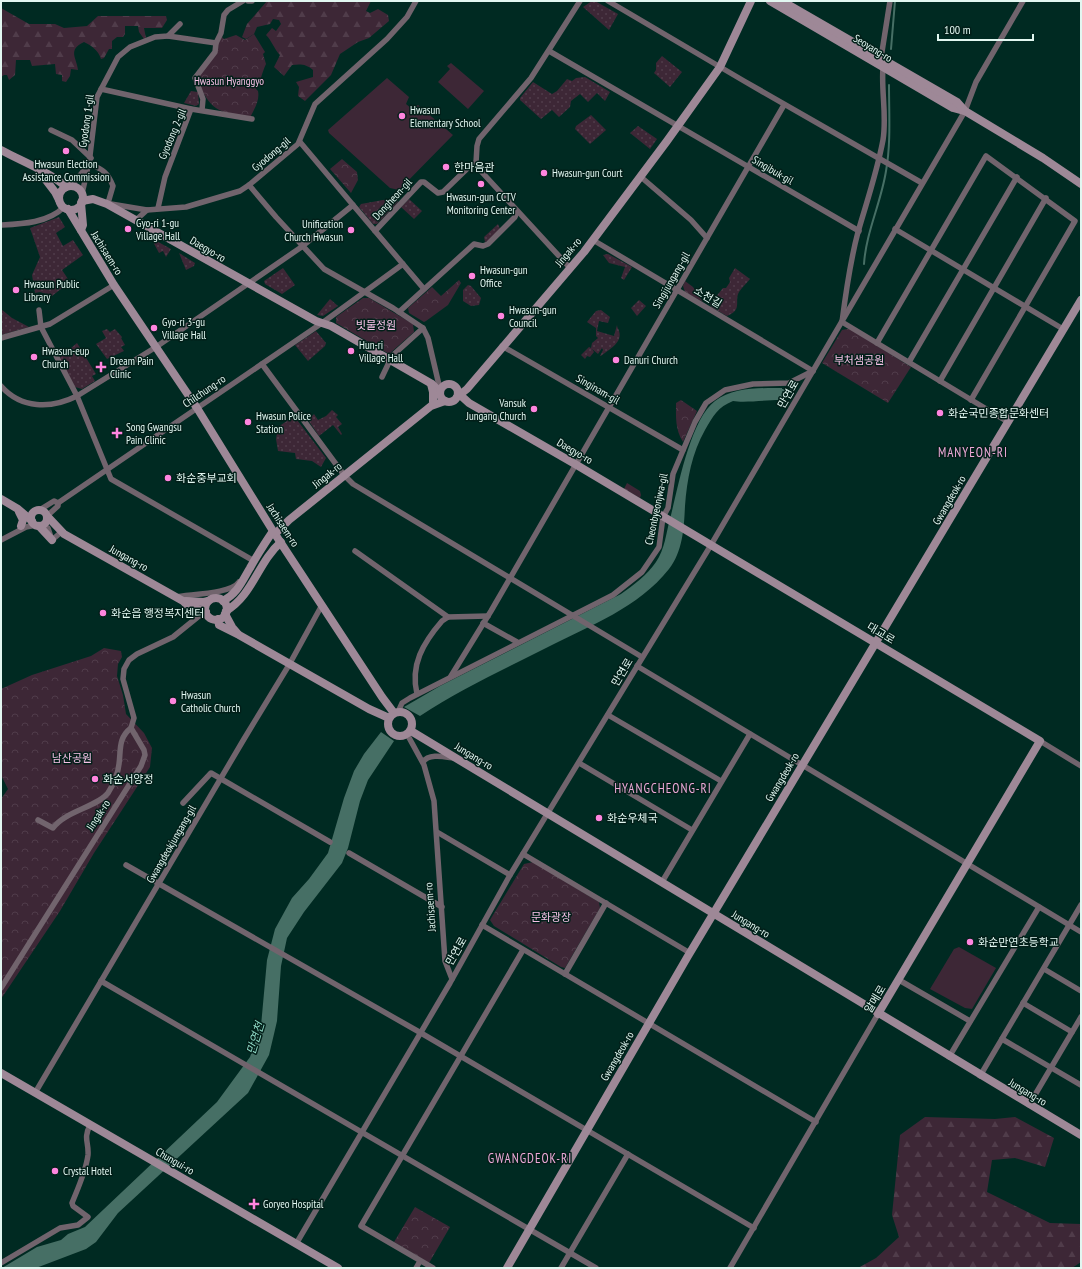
<svg xmlns="http://www.w3.org/2000/svg" width="1082" height="1269" font-family="'PT Sans Narrow','Noto Sans KR',sans-serif">
	<style>
		.grass { fill: url(#grass-dots) }
		.forest { fill: url(#forest-firs) }
		.park { fill: url(#park-crowns) }
		.pitch { fill: #3d2736 }
		.water { fill: #466f65 }
		.lines { fill: none; stroke-linecap: round; stroke-linejoin: round }
		.stream { stroke: #466f65; stroke-width: 2 }
		.street { stroke: #71646d; stroke-width: 5.5 }
		.secondary { stroke: #9e8897; stroke-width: 8 }
		.poi-dot { fill: #ff85df; stroke: #021f19; stroke-width: 1.5 }
		.labels { text-anchor: middle; dominant-baseline: central; stroke-width: 3; stroke-linejoin: round; paint-order: stroke }
		.street-label { font-size: 11px; fill: #e2f7f1; stroke: #021f19 }
		.park-label { font-size: 11px; fill: #f7c1e7; stroke: #021f19 }
		.poi-label { font-size: 11px; fill: #e2f7f1; stroke: #021f19; text-anchor: start }
		.water-label { font-size: 12px; font-style: italic; fill: #90dac7; stroke: #021f19 }
		.quarter-label { font-size: 13px; letter-spacing: 1px; fill: #eda9d8; stroke: #021f19 }
	</style>
	<defs>
		<pattern id="grass-dots" width="8" height="8" patternUnits="userSpaceOnUse"><rect width="8" height="8" fill="#3d2736"/><path d="M2 2h.1M6 6h.1" fill="none" stroke="#503c4a" stroke-width="1.8" stroke-linecap="round"/></pattern>
		<pattern id="forest-firs" width="22" height="20" patternUnits="userSpaceOnUse"><rect width="22" height="20" fill="#3d2736"/><path d="M5 1l3.5 6h-7zM16 11l3.5 6h-7z" fill="#503c4a"/></pattern>
		<pattern id="park-crowns" width="20" height="18" patternUnits="userSpaceOnUse"><rect width="20" height="18" fill="#3d2736"/><path d="M2 6a3 3 0 1 1 6 0M12 15a3 3 0 1 1 6 0" fill="none" stroke="#503c4a"/></pattern>
	</defs>
	<rect width="100%" height="100%" fill="#002a22"/>
	<g class="grass">
		<path d="M592 1H595L618 14 609 30 583 7Z"/>
		<path d="M662 56 682 72 670 87 654 73 656 70V63Z"/>
		<path d="M585 77 610 92 605 101 597 93 588 102 580 94 571 101 570 107 559 117 552 110 541 119 520 100V98L533 82 552 94 557 91 567 79 572 81 576 78Z"/>
		<path d="M191 91 198 92 199 104 196 106 184 103Z"/>
		<path d="M591 115 606 130 590 144 575 129 576 126Z"/>
		<path d="M638 126 657 139 650 149 630 133Z"/>
		<path d="M394 198 398 200V202L377 224H373L359 207 361 204Z"/>
		<path d="M409 199 422 211 414 219 401 207Z"/>
		<path d="M59 217 65 227 56 233 63 246 73 240 83 255 62 270 70 282 52 296 40 292 35 293 32 275 40 257 30 228Z"/>
		<path d="M498 224 500 229 488 241 485 242 484 237Z"/>
		<path d="M151 238 171 249 166 257 163 251 159 253Z"/>
		<path d="M179 253 195 263 194 266 186 270Z"/>
		<path d="M608 254 632 267 624 280 621 278 625 267 609 263 603 255Z"/>
		<path d="M283 268 295 285 282 294 265 284 264 281Z"/>
		<path d="M735 268 750 279C747 283 742 287 739 292 734 301 743 310 727 316L711 307 710 304 723 288H726L730 282 729 278Z"/>
		<path d="M468 285 471 286 481 298 479 305 471 306 463 301V290Z"/>
		<path d="M330 299 338 306 323 316 317 315Z"/>
		<path d="M639 300 646 306 637 316 631 308Z"/>
		<path d="M1 309 12 318 29 327 1 335Z"/>
		<path d="M601 310 610 317 608 323 599 321 597 331 614 336 617 325C617 328 619 329 619 331 623 343 608 350 601 356H600L603 350 602 348 598 354 592 349 594 352 590 357 587 356 585 359 581 355 589 347 591 348 592 343 598 338 596 336V328L587 322 596 311Z"/>
		<path d="M107 329 110 332 115 329 122 337 121 338 125 345 121 347 124 351 107 359 96 344 106 338 102 331Z"/>
		<path d="M316 331 326 343 325 346 308 361 295 345Z"/>
		<path d="M77 343 96 374 92 376 95 381 82 389 75 387 59 358Z"/>
		<path d="M332 410 338 415 336 417 342 424 338 427 342 434 341 435 333 425 319 436 308 420 314 414 318 420 326 416Z"/>
		<path d="M294 416 326 458 321 467 312 461 296 459 295 453 278 451 276 439 278 427Z"/>
	</g>
	<g class="forest">
		<path d="M267 1H371L366 11 370 13 378 9 388 15 389 21 369 38 358 42 340 54 331 75 305 101 298 96 299 87 296 82 313 77V70C306 64 301 64 292 65L284 76 274 67 280 55C274 49 272 41 266 35L272 28 276 31 281 24 279 20 273 19 270 24 257 27 254 34 246 39 242 37 247 24Z"/>
		<path d="M1 8 29 24H55L64 28 87 26 98 16H166L167 20 162 28H144L146 38 144 39 139 32 138 26H125V34L123 37H117L112 41V49H109L104 58 101 59C98 50 92 46 84 42 67 50 77 58 78 70L71 69 70 76 66 82 62 81V75L56 74 55 64 32 66 30 60H16L15 75 9 80 7 75H4L1 77Z"/>
		<path d="M925 1117 995 1119 1015 1117 1054 1138 1045 1167 1015 1158 992 1160 987 1192 1050 1223 1081 1224V1262L1072 1268H858L876 1258 899 1237 892 1215 900 1135Z"/>
	</g>
	<g class="park">
		<path d="M254 34 265 52 263 54 266 64C262 72 261 81 256 89L258 91C260 101 254 109 250 118 218 112 210 111 197 79L222 37 224 39 236 35 245 40Z"/>
		<path d="M342 159 357 172 358 180 351 193 330 169Z"/>
		<path d="M459 280 461 283 448 305 426 321 424 322 409 313 408 308 432 287 441 296Z"/>
		<path d="M685 281 693 287 703 302 685 292 683 286Z"/>
		<path d="M363 298H369L413 324 414 332 389 354 336 323V317Z"/>
		<path d="M847 329H850L911 367 888 403 822 363 842 330Z"/>
		<path d="M681 400 697 411 683 442C675 429 676 417 676 403Z"/>
		<path d="M627 483 640 491 641 495 640 498 624 489Z"/>
		<path d="M104 648 121 651 122 657 118 664 117 676 123 695 126 714 144 733 152 748 150 767 94 853 60 911 1 999V799L8 789 1 775V689L32 675 91 656Z"/>
		<path d="M533 862 599 902 600 908 565 968 561 967 494 926 490 920 524 864Z"/>
		<path d="M415 1207 450 1227 429 1263 394 1242Z"/>
	</g>
	<g class="pitch">
		<path d="M451 63 484 91 468 109 438 82 450 69 447 66Z"/>
		<path d="M387 78 409 97 406 104 412 109 418 105 453 135 399 190 390 188 329 133 328 130Z"/>
		<path d="M959 947 996 968 972 1009 965 1008 930 989 954 949Z"/>
	</g>
	<g class="water">
		<path d="M782 388 783 398 780 400C767 400 744 403 733 401 718 407 713 416 705 430 692 453 687 479 685 506 684 527 683 551 669 569 638 608 591 625 548 647 505 669 461 689 420 716L404 707 440 686 621 594C634 585 647 575 656 562 665 549 666 533 670 519 678 488 690 420 715 401 733 387 761 388 782 388Z"/>
		<path d="M381 732 394 741 368 780 360 801 348 848 342 863 304 912 287 938 281 966 277 1021 274 1034 269 1055 248 1093 118 1213 96 1242 86 1249 36 1268H2L37 1247 61 1240 68 1234 85 1227 217 1102 250 1057 261 1026 267 960 275 929 292 898 309 879 328 853 344 798 354 771 364 754Z"/>
	</g>
	<g class="lines">
		<g class="stream">
			<path d="M891 49 895 1"/>
			<path d="M864 264C866 232 881 203 886 171 891 143 889 114 889 85"/>
			<path d="M781 390H794"/>
		</g>
		<g class="street">
			<path d="M248 1H252"/>
			<path d="M608 1 744 81 922 183"/>
			<path d="M168 36 216 43"/>
			<path d="M549 51 859 231"/>
			<path d="M881 58 890 1"/>
			<path d="M883 67C881 91 887 116 883 140 877 172 867 201 858 232 850 262 846 291 842 322L1008 422"/>
			<path d="M101 89 191 109 252 119"/>
			<path d="M202 110 203 99 195 78 215 52 216 43 221 33 224 15 228 10 243 1"/>
			<path d="M51 130 72 140 91 158"/>
			<path d="M300 142 353 205"/>
			<path d="M476 163 479 169 570 268"/>
			<path d="M641 177 691 220 707 238"/>
			<path d="M249 185 276 217 324 269 393 308 423 328 428 338 439 385"/>
			<path d="M69 186 77 179 89 164"/>
			<path d="M82 194 88 167"/>
			<path d="M108 203 113 186C108 173 103 169 89 164L97 97 118 57 130 47 155 37 168 36 180 24"/>
			<path d="M111 204 147 210"/>
			<path d="M158 208 165 177 191 109"/>
			<path d="M136 220 147 210 186 207 240 191 249 185 298 144 315 104 387 39 407 17 416 1"/>
			<path d="M1 225C22 224 48 223 64 207"/>
			<path d="M895 229 1063 329"/>
			<path d="M375 231 424 289"/>
			<path d="M593 240 813 371"/>
			<path d="M39 310 41 327 77 396 111 479 254 561"/>
			<path d="M399 312 474 244 483 246 488 244 515 217 517 211"/>
			<path d="M1 338 50 324 114 285"/>
			<path d="M877 343 986 156 1075 221 971 400"/>
			<path d="M502 346 683 450"/>
			<path d="M909 362 1017 177"/>
			<path d="M262 364 344 475 353 484 642 657"/>
			<path d="M382 377 392 356 423 328"/>
			<path d="M940 381 1046 198"/>
			<path d="M1 386C21 409 51 409 77 396L156 347 300 248 353 205 375 231 421 182H424L438 193 443 192 472 164 476 163 477 146 479 139 531 78 580 1"/>
			<path d="M58 503 322 323 403 264"/>
			<path d="M41 509 54 501 58 503"/>
			<path d="M47 516 58 506V503"/>
			<path d="M48 528 52 540 59 534"/>
			<path d="M1 540 26 527 36 525"/>
			<path d="M355 551 448 617"/>
			<path d="M175 597C190 594 231 594 239 582"/>
			<path d="M483 623 517 642"/>
			<path d="M637 666 1081 932"/>
			<path d="M451 676 491 611 784 105"/>
			<path d="M417 694C410 665 423 643 442 621L448 617 488 616"/>
			<path d="M398 712 402 703 410 698 613 595 642 572 659 547 663 517 668 508 673 474 695 422 706 403 725 390 753 384 789 383 813 371"/>
			<path d="M608 715 721 781"/>
			<path d="M407 734 424 765 434 801 445 961 452 979"/>
			<path d="M1040 741 1081 766"/>
			<path d="M423 762C429 753 445 757 454 758"/>
			<path d="M579 763 692 830"/>
			<path d="M183 803 211 773 330 842"/>
			<path d="M38 820 53 828C65 811 97 807 108 793 113 785 118 774 119 764 121 750 118 738 131 728"/>
			<path d="M437 832 510 875"/>
			<path d="M349 853 442 907"/>
			<path d="M523 854 690 953"/>
			<path d="M126 865 421 1033 754 1228"/>
			<path d="M662 882 750 734"/>
			<path d="M482 925 816 1122"/>
			<path d="M1044 969 1081 991"/>
			<path d="M565 974 606 903"/>
			<path d="M899 980 970 1021"/>
			<path d="M101 981 596 1268"/>
			<path d="M1 988 141 766 145 755 144 750 131 728 134 718 123 679 124 669 129 660 137 654 173 637 199 616 207 615"/>
			<path d="M1023 1003 1072 1032"/>
			<path d="M1002 1039 1081 1085"/>
			<path d="M949 1057 1039 907"/>
			<path d="M980 1076 1081 905"/>
			<path d="M35 1093 244 739 289 665 322 605"/>
			<path d="M1029 1105 1081 1017"/>
			<path d="M296 1244 450 983 510 875 711 545 965 111 976 82 1023 1"/>
			<path d="M1 1263 60 1228 78 1225 88 1217 73 1206 72 1203C78 1188 86 1171 88 1155 89 1142 83 1139 90 1125"/>
			<path d="M416 1268 420 1261"/>
			<path d="M433 1268 361 1226 523 950"/>
			<path d="M561 1268 628 1154"/>
			<path d="M730 1268 878 1014"/>
		</g>
		<g class="secondary">
			<path d="M770 1 953 108 964 111"/>
			<path d="M782 1 957 102 965 111 1043 158 1081 184"/>
			<path d="M1 150C21 161 50 172 66 187"/>
			<path d="M39 171 55 192 59 200"/>
			<circle cx="71" cy="198" r="12"/>
			<path d="M82 201 93 199 107 204 316 321 331 326 432 384 440 392"/>
			<path d="M68 209 114 285 197 408 273 531 382 697 394 713"/>
			<path d="M81 230 83 225 81 203"/>
			<circle cx="449" cy="393" r="9"/>
			<path d="M431 384 433 392V402"/>
			<path d="M458 393 469 403 575 464 1040 741 878 1014"/>
			<path d="M457 397 467 389 584 252 667 141 720 67 751 1"/>
			<path d="M1 499 18 509 32 521"/>
			<circle cx="39" cy="518" r="8"/>
			<path d="M19 512 23 520 21 526"/>
			<path d="M48 517 64 534 183 601 187 605 206 612"/>
			<path d="M39 526 52 540"/>
			<path d="M275 534 289 520 431 406 445 401"/>
			<circle cx="216" cy="609" r="11"/>
			<path d="M186 601 204 602 208 601"/>
			<path d="M223 601C238 593 242 581 250 568 257 555 265 543 273 531"/>
			<path d="M226 611C253 595 258 562 281 542"/>
			<path d="M225 614 232 627 238 634"/>
			<path d="M218 619 219 625 239 635 369 709 389 718"/>
			<circle cx="400" cy="724" r="12"/>
			<path d="M411 731 1081 1135"/>
			<path d="M1 1073 338 1268"/>
			<path d="M507 1268 688 956 1081 300"/>
		</g>
	</g>
	<g class="poi-dot">
		<circle cx="402" cy="116" r="4"/>
		<circle cx="66" cy="151" r="4"/>
		<circle cx="446" cy="167" r="4"/>
		<circle cx="544" cy="173" r="4"/>
		<circle cx="481" cy="184" r="4"/>
		<circle cx="128" cy="229" r="4"/>
		<circle cx="351" cy="230" r="4"/>
		<circle cx="472" cy="276" r="4"/>
		<circle cx="16" cy="290" r="4"/>
		<circle cx="501" cy="316" r="4"/>
		<circle cx="154" cy="328" r="4"/>
		<circle cx="351" cy="351" r="4"/>
		<circle cx="34" cy="357" r="4"/>
		<circle cx="616" cy="360" r="4"/>
		<path d="M99 361h4v4h4v4h-4v4h-4v-4h-4v-4h4z"/>
		<circle cx="534" cy="409" r="4"/>
		<circle cx="940" cy="413" r="4"/>
		<circle cx="248" cy="422" r="4"/>
		<path d="M115 427h4v4h4v4h-4v4h-4v-4h-4v-4h4z"/>
		<circle cx="168" cy="478" r="4"/>
		<circle cx="103" cy="613" r="4"/>
		<circle cx="173" cy="701" r="4"/>
		<circle cx="95" cy="779" r="4"/>
		<circle cx="599" cy="818" r="4"/>
		<circle cx="970" cy="942" r="4"/>
		<circle cx="55" cy="1171" r="4"/>
		<path d="M252 1198h4v4h4v4h-4v4h-4v-4h-4v-4h4z"/>
	</g>
	<g class="labels">
		<g class="street-label">
			<text transform="translate(873 48) rotate(31)">Seoyang-ro</text>
			<text transform="translate(86 121) rotate(-82)">Gyodong 1-gil</text>
			<text transform="translate(172 134) rotate(-67)">Gyodong 2-gil</text>
			<text transform="translate(271 154) rotate(-40)">Gyodong-gil</text>
			<text transform="translate(773 170) rotate(30)">Singibuk-gil</text>
			<text transform="translate(392 199) rotate(-47)">Dongheon-gil</text>
			<text transform="translate(208 249) rotate(30)">Daegyo-ro</text>
			<text transform="translate(568 252) rotate(-50)">Jingak-ro</text>
			<text transform="translate(107 253) rotate(58)">Jachisaem-ro</text>
			<text transform="translate(671 280) rotate(-60)">Singijungang-gil</text>
			<text transform="translate(708 297) rotate(31)">소천길</text>
			<text transform="translate(598 389) rotate(30)">Singinam-gil</text>
			<text transform="translate(204 391) rotate(-34)">Chilchung-ro</text>
			<text transform="translate(788 394) rotate(-60)">만연로</text>
			<text transform="translate(575 451) rotate(30)">Daegyo-ro</text>
			<text transform="translate(327 475) rotate(-39)">Jingak-ro</text>
			<text transform="translate(949 500) rotate(-60)">Gwangdeok-ro</text>
			<text transform="translate(656 509) rotate(-78)">Cheonbyeonjwa-gil</text>
			<text transform="translate(283 525) rotate(57)">Jachisaem-ro</text>
			<text transform="translate(129 558) rotate(29)">Jungang-ro</text>
			<text transform="translate(881 633) rotate(31)">대교로</text>
			<text transform="translate(622 672) rotate(-59)">만연로</text>
			<text transform="translate(474 756) rotate(31)">Jungang-ro</text>
			<text transform="translate(782 777) rotate(-59)">Gwangdeok-ro</text>
			<text transform="translate(98 815) rotate(-57)">Jingak-ro</text>
			<text transform="translate(171 844) rotate(-60)">Gwangdeokjungang-gil</text>
			<text transform="translate(430 907) rotate(-94)">Jachisaem-ro</text>
			<text transform="translate(751 924) rotate(31)">Jungang-ro</text>
			<text transform="translate(456 951) rotate(-60)">만연로</text>
			<text transform="translate(875 999) rotate(-59)">알메로</text>
			<text transform="translate(617 1056) rotate(-60)">Gwangdeok-ro</text>
			<text transform="translate(1028 1092) rotate(31)">Jungang-ro</text>
			<text transform="translate(175 1161) rotate(30)">Chungui-ro</text>
		</g>
		<g class="park-label">
			<text x="229" y="81">Hwasun Hyanggyo</text>
			<text x="376" y="325">빗물정원</text>
			<text x="859" y="360">부처샘공원</text>
			<text x="72" y="758">남산공원</text>
			<text x="551" y="917">문화광장</text>
		</g>
		<g class="poi-label">
			<text x="410" y="110">Hwasun<tspan x="410" dy="13">Elementary School</tspan></text>
			<text x="66" y="164" text-anchor="middle">Hwasun Election<tspan x="66" dy="13">Assistance Commission</tspan></text>
			<text x="454" y="167">한마음관</text>
			<text x="552" y="173">Hwasun-gun Court</text>
			<text x="481" y="197" text-anchor="middle">Hwasun-gun CCTV<tspan x="481" dy="13">Monitoring Center</tspan></text>
			<text x="136" y="223">Gyo-ri 1-gu<tspan x="136" dy="13">Village Hall</tspan></text>
			<text x="343" y="224" text-anchor="end">Unification<tspan x="343" dy="13">Church Hwasun</tspan></text>
			<text x="480" y="270">Hwasun-gun<tspan x="480" dy="13">Office</tspan></text>
			<text x="24" y="284">Hwasun Public<tspan x="24" dy="13">Library</tspan></text>
			<text x="509" y="310">Hwasun-gun<tspan x="509" dy="13">Council</tspan></text>
			<text x="162" y="322">Gyo-ri 3-gu<tspan x="162" dy="13">Village Hall</tspan></text>
			<text x="359" y="345">Hun-ri<tspan x="359" dy="13">Village Hall</tspan></text>
			<text x="42" y="351">Hwasun-eup<tspan x="42" dy="13">Church</tspan></text>
			<text x="624" y="360">Danuri Church</text>
			<text x="110" y="361">Dream Pain<tspan x="110" dy="13">Clinic</tspan></text>
			<text x="526" y="403" text-anchor="end">Vansuk<tspan x="526" dy="13">Jungang Church</tspan></text>
			<text x="948" y="413">화순국민종합문화센터</text>
			<text x="256" y="416">Hwasun Police<tspan x="256" dy="13">Station</tspan></text>
			<text x="126" y="427">Song Gwangsu<tspan x="126" dy="13">Pain Clinic</tspan></text>
			<text x="176" y="478">화순중부교회</text>
			<text x="111" y="613">화순읍 행정복지센터</text>
			<text x="181" y="695">Hwasun<tspan x="181" dy="13">Catholic Church</tspan></text>
			<text x="103" y="779">화순서양정</text>
			<text x="607" y="818">화순우체국</text>
			<text x="978" y="942">화순만연초등학교</text>
			<text x="63" y="1171">Crystal Hotel</text>
			<text x="263" y="1204">Goryeo Hospital</text>
		</g>
		<g class="water-label">
			<text transform="translate(255 1038) rotate(-73)">만연천</text>
		</g>
		<g class="quarter-label">
			<text x="973" y="452">MANYEON-RI</text>
			<text x="663" y="788">HYANGCHEONG-RI</text>
			<text x="530" y="1158">GWANGDEOK-RI</text>
		</g>
	</g>
	<rect width="1082" height="1269" fill="none" stroke="#e2f7f1" stroke-width="4"/>
	<path d="M938 34v6h95v-6" fill="none" stroke="#e2f7f1" stroke-width="2"/>
	<text x="944" y="34" font-size="12" fill="#e2f7f1" stroke="#021f19" stroke-width="3" paint-order="stroke">100 m</text>
</svg>
